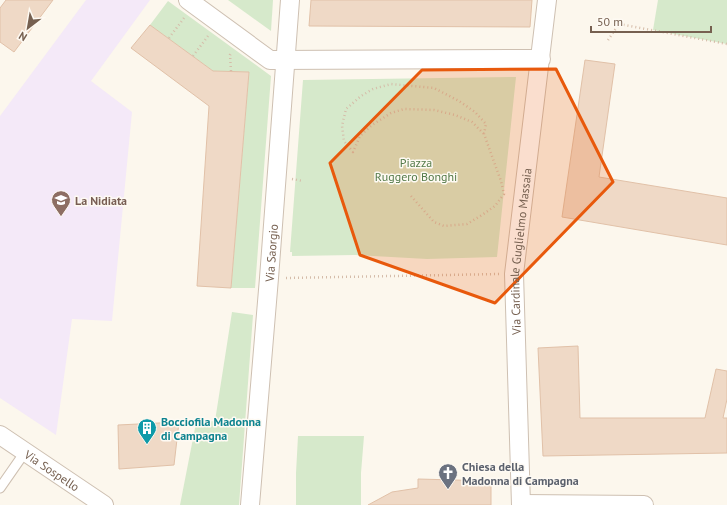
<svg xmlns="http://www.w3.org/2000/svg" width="727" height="505" font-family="'PT Sans',sans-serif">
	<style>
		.education { fill: #f4e9f8 }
		.green { fill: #d6e9cb }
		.building { fill: #efd9c6; stroke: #e1c1a8 }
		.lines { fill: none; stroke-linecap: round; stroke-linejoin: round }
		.service-casing { stroke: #cec0b2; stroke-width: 11 }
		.minor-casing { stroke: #cec0b2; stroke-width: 20 }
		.path { stroke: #d5bca9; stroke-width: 2.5; stroke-dasharray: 1 3; stroke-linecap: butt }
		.service { stroke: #fff; stroke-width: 9 }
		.minor { stroke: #fff; stroke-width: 18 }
		.marked { fill: #e8590c; fill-opacity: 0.2; stroke: #e8590c; stroke-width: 3; stroke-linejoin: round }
		.labels { text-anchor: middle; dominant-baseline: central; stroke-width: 3; stroke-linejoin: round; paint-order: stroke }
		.park-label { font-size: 12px; fill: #547a49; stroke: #fefaf3 }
		.education-label { font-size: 12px; font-weight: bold; fill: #785e54; stroke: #fefaf3; text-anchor: start }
		.street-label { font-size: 12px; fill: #766050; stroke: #fefaf3 }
		.culture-label { font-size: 12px; font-weight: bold; fill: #0d838f; stroke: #fefaf3; text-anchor: start }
		.worship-label { font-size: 12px; font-weight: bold; fill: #5b616d; stroke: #fefaf3; text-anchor: start }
	</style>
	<rect width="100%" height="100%" fill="#fcf7ed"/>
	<path class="education" d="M86 0H150L91 81 132 112 112 321 72 319 56 435 0 398V116Z"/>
	<g class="green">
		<path d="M228 0H273L271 31Z"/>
		<path d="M658 0H727V44L653 30Z"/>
		<path d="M168 1 271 76 255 288H231L249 72 213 71 150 25Z"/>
		<path d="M516 77 497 257 427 259 355 255 292 256V252H290L303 80Z"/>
		<path d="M232 312 253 315 239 505H180L196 423 215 421Z"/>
		<path d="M298 436H364L361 473V505H296V473Z"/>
	</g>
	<g class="building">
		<path d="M6 0H53L14 52 0 42V8Z"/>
		<path d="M311 0H532L530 27 309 26Z"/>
		<path d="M150 25 213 71 249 72 231 288 197 286 209 106 131 48Z"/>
		<path d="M585 60 615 64 599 177 727 198V245L562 217Z"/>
		<path d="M578 346 580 418H705L716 369 727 371V399L723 418H727V453L543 456 538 348Z"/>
		<path d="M179 422 174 465 119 469 118 425Z"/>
		<path d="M418 479 491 481V505H368L392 492 418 488Z"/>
	</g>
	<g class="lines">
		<g class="service-casing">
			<path id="service" d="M0 488 25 452"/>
		</g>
		<g class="minor-casing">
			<g id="minor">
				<path d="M188 0 270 60 541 59"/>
				<path id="s1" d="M0 435 104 505"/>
				<path d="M521 504 644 505"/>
				<path id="s2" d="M250 505 269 278 290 0"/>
				<path id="s3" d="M521 505 514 274 547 0"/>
			</g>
		</g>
		<g class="path">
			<path d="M169 38 184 18"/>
			<path d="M608 40 619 24 727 44"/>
			<path d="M193 56 208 36"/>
			<path d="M231 71 230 55 232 52"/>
			<path d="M292 179 303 181"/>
			<path d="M411 196 434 222 444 226 467 224 482 215 495 206 504 194 501 181 484 134 486 124 475 112 459 101 434 88 391 84 373 89 361 96 346 109 342 126 344 141 353 152 360 136 372 125 391 113 404 109 434 110 455 115 472 122 484 134"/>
			<path d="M286 278 499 274"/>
		</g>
		<use href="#service" class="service"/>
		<use href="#minor" class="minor"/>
	</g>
	<path class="marked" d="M556 69 613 182 495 303 360 255 330 163 422 70Z"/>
	<defs>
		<g id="school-pin" transform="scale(1)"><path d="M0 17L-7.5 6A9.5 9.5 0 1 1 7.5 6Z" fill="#8d6e63" stroke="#fefaf3"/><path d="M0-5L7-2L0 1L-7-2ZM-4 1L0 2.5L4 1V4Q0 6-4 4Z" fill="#fff"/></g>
		<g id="building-pin" transform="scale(1)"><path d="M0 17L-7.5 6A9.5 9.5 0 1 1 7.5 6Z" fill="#0f9aa8" stroke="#fefaf3"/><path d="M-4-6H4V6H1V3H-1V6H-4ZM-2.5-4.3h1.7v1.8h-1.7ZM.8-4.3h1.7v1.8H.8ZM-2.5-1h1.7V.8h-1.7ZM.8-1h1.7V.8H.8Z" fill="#fff"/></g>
		<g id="church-pin" transform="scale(1)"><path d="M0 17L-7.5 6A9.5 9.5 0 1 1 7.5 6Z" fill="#6b7280" stroke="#fefaf3"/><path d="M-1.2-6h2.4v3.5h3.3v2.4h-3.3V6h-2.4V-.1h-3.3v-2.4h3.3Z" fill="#fff"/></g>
	</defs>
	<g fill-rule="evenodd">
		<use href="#school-pin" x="61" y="200"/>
		<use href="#building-pin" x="147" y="428"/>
		<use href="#church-pin" x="448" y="473"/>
	</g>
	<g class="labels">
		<g class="park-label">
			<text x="416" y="162">Piazza<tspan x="416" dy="14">Ruggero Bonghi</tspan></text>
		</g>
		<g class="education-label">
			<text x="75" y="200">La Nidiata</text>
		</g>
		<g class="street-label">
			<text stroke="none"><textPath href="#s3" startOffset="254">Via Cardinale Guglielmo Massaia</textPath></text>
			<text stroke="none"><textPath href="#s2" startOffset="253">Via Saorgio</textPath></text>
			<text stroke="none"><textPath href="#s1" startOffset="63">Via Sospello</textPath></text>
		</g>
		<g class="culture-label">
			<text x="161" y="421">Bocciofila Madonna<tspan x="161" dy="14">di Campagna</tspan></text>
		</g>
		<g class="worship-label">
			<text x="462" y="466">Chiesa della<tspan x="462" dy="14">Madonna di Campagna</tspan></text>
		</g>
	</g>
	<g transform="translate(28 28) rotate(211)" stroke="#fefaf3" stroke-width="3" paint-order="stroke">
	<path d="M0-3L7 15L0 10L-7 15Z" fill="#766050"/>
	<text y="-6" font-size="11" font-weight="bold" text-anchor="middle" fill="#766050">N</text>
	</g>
	<path d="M591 26v6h120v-6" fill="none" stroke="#766050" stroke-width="2"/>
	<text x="597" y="26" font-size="12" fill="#766050" stroke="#fefaf3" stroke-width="3" paint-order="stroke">50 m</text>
</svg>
